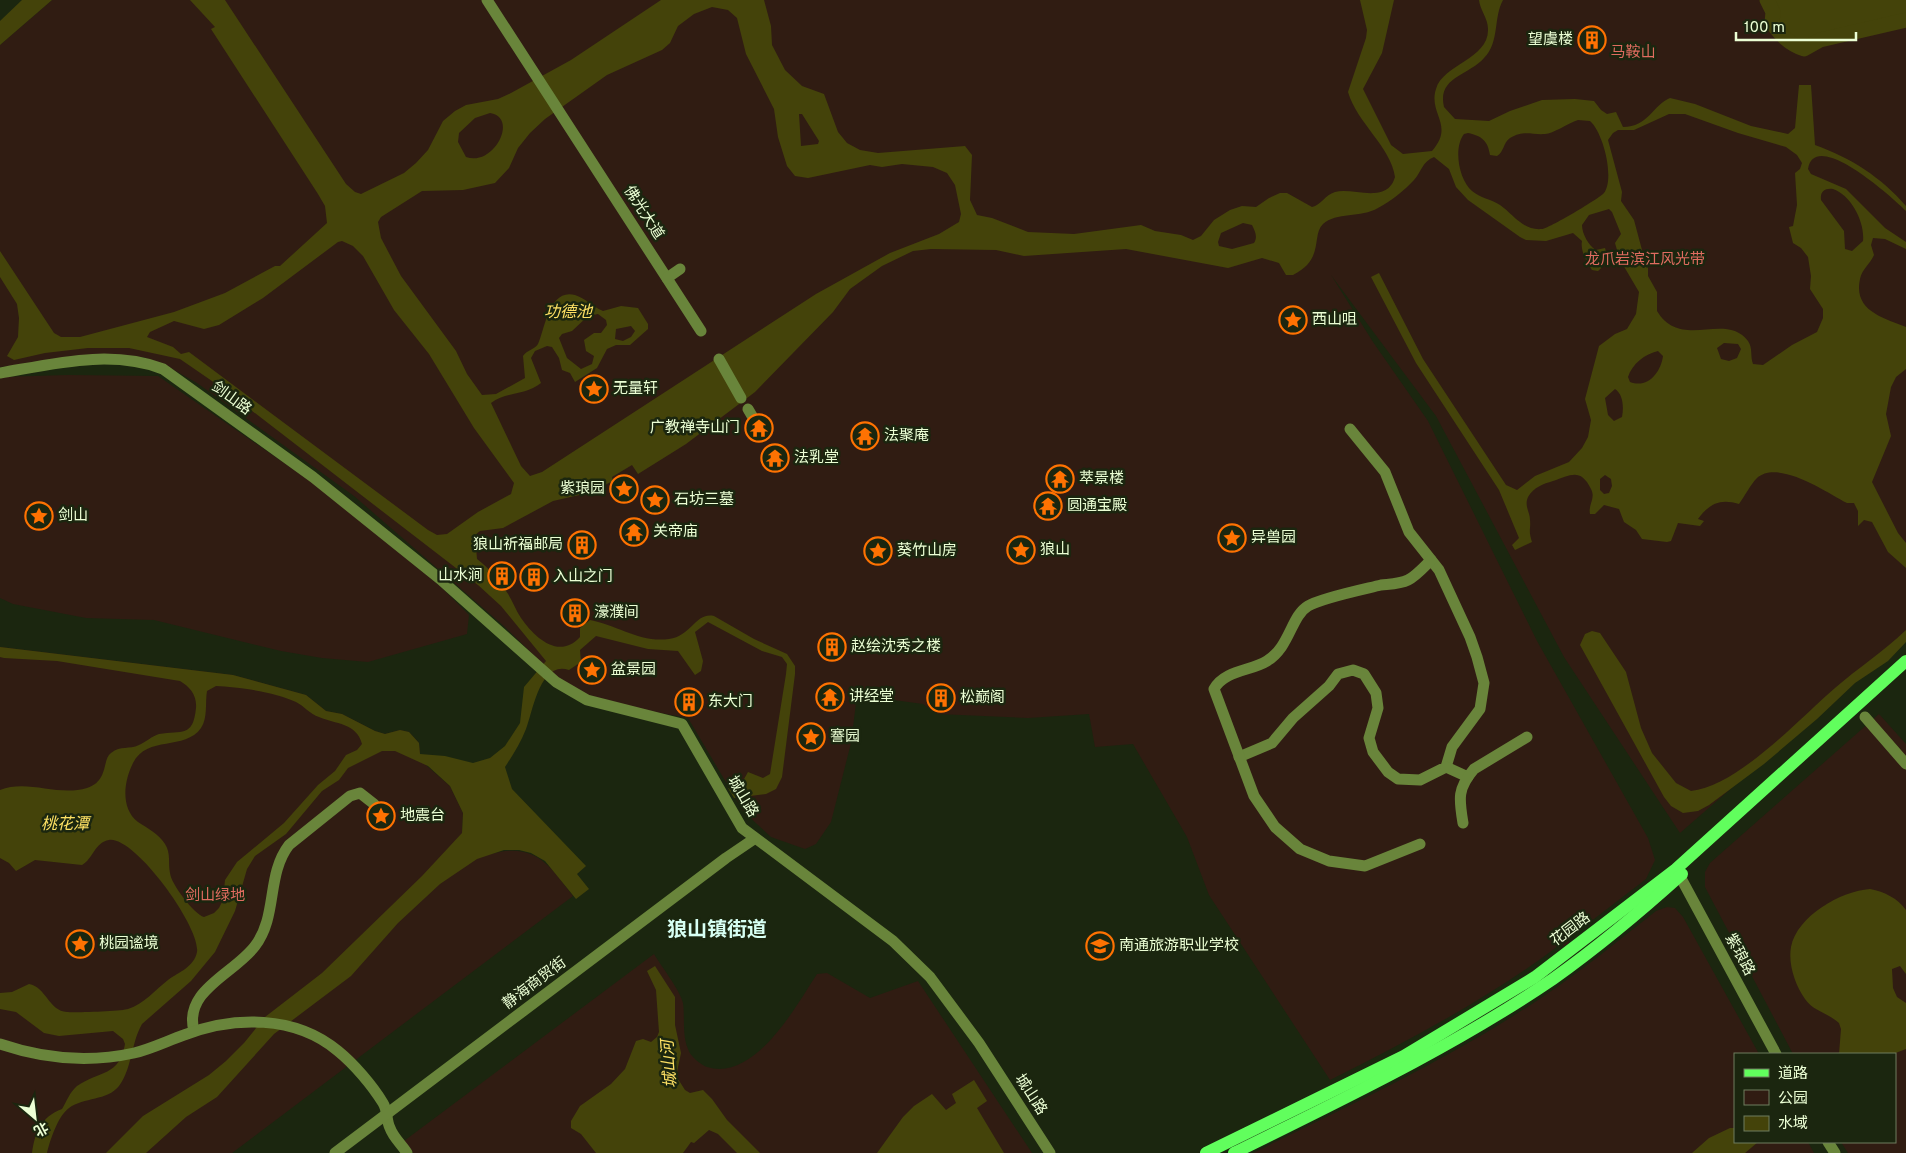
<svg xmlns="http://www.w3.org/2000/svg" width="1906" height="1153" font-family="Overpass,'Noto Sans SC',sans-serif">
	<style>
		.green { fill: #301c12 }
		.water { fill: #44430a; fill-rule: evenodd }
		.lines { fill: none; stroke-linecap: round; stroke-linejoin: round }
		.river { stroke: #44430a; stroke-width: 15 }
		.minor { stroke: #69853b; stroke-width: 11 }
		.major { stroke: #61fe5d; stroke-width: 12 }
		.labels { text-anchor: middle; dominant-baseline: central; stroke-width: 5; stroke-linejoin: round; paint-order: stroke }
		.poi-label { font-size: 15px; fill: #ecffd5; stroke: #1b260f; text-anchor: start }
		.park-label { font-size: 15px; fill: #e06c60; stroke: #1b260f }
		.street-label { font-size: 15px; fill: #ecffd5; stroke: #1b260f }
		.water-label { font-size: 16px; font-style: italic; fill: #fee164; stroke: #1b260f }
		.district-label { font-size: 20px; font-weight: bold; fill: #d7fff3; stroke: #1b260f }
	</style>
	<rect width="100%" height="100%" fill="#1b260f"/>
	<g class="green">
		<path d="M52 0H1767L1773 12 1772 23C1781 35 1789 44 1804 49L1820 40 1906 20V632L1813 717 1680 833 1564 657 1436 416 1331 275 1373 342 1428 421 1537 641 1648 838 1655 860 1646 879 1568 939 1569 943 1564 946 1562 943C1493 996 1410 1040 1330 1080L1209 895 1187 837 1133 744 1095 747 1089 714 1028 718 938 714 923 704 857 695 851 743 831 822 816 844 805 849 771 837 743 811 688 718 650 711 587 695 553 674 505 627 354 496 197 383 167 366 143 357 0 367V45Z"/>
		<path d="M68 375 158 376 313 483 440 586 469 615 467 634 368 662 322 658 281 651 154 620 86 618 13 604 0 598V377Z"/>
		<path d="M0 647 233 675 306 695 326 711 342 714 375 731 385 734 400 730 409 732 419 743 420 754 427 766 450 786 463 813 462 833 491 854C534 842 549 864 573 896L232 1153H0Z"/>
		<path d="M1879 714 1906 744V1153H1848L1841 1142H1895V1054H1793L1705 887V872L1710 863Z"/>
		<path d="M1667 907 1675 908 1683 917 1759 1054H1735V1142H1808L1814 1153H1253C1352 1104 1452 1058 1544 996 1583 970 1619 940 1656 911Z"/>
		<path d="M654 954C661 966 680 990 683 1003 685 1018 682 1035 688 1049 690 1056 701 1065 707 1067 755 1082 796 1006 817 974L827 973 870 998 918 981 1032 1153H413L404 1141Z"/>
	</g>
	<g class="water">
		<path d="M22 0H52L0 45V21Z"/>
		<path d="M190 0H225L346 184 355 192 361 194 404 173 416 163 428 150 443 121 455 111 466 105 498 99 511 93 571 60 661 0H764L771 26 772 45 785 70 802 86 824 94 838 132 847 143 860 150 878 153 965 146 972 155 970 200 977 215 992 218 1028 232 1074 234 1141 225 1155 231 1181 235 1193 240 1201 236 1214 220 1230 210 1242 206 1256 207 1269 198 1280 193H1287L1312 207C1321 205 1325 195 1335 192 1353 187 1387 205 1395 177 1391 147 1357 123 1348 92L1366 38 1367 30 1360 0H1394L1382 53 1363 89 1391 145 1403 154 1432 151C1455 125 1428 114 1436 89 1443 64 1489 59 1488 29 1488 18 1480 10 1479 0H1503C1493 18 1500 42 1484 58 1468 76 1437 77 1444 107L1455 119 1489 121 1510 111 1542 100 1575 99 1594 101 1601 110 1607 114 1616 112 1623 127C1648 127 1653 105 1670 98L1695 104 1751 126 1788 134 1795 128 1799 85H1811L1815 145C1851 158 1881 177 1906 206V211C1895 200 1815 127 1808 169L1811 174 1846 189 1885 228 1906 242V249L1885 239 1873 238 1871 245 1874 255C1870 264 1862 269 1860 279 1853 311 1884 318 1906 327V369L1896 377 1891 387 1886 414 1891 436 1872 482 1898 533 1906 543V568L1888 552 1872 522 1864 520 1858 526V511L1854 503H1847C1826 492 1778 459 1757 478 1750 485 1745 496 1739 504 1720 498 1709 504 1698 519L1704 521 1700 526 1678 523 1671 541 1667 542 1642 539 1636 530 1624 522 1619 509 1604 505 1595 514H1590C1588 504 1596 499 1591 489 1580 467 1570 476 1553 481 1543 484 1534 487 1528 497 1524 506 1530 512 1530 520 1531 530 1528 529 1532 542L1515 550 1512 545 1519 538 1499 490 1416 363 1371 277 1379 273 1423 359 1506 485 1517 490 1535 476 1569 462 1582 448 1588 437 1591 420 1585 399 1599 346 1615 334 1627 329 1636 314 1639 292 1619 258 1613 257 1598 271 1592 270C1587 263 1580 250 1582 241L1573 233 1546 241 1526 240 1520 237 1468 200 1456 187 1449 169 1434 157C1422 162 1422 171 1414 180 1404 191 1391 201 1378 208 1361 218 1336 212 1323 224 1311 236 1325 259 1293 275H1286L1279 263 1262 258 1228 268 1126 249 1024 256 996 250 931 249 913 251 882 266 850 289 833 312 755 392 686 444 638 474 632 465 612 477 613 481 588 493 553 501 503 528 480 531 475 535 477 559C488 567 498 579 506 591 512 599 515 609 521 618 535 638 559 660 580 637V628L590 620C617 625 640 643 669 639 692 636 695 612 714 616L754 639 787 654 795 666V674L782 777 776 789 766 794 734 798 728 788H739L748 772 763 778 770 774 786 674 787 664 782 657 762 651 708 622 695 632 703 661 701 671 695 675 678 651 648 649 596 636 580 650 581 662 569 670C540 660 533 711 526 729 521 742 513 755 505 767L512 789 586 866 577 874 589 889 576 899 545 861 531 853 519 850H504L477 859 440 884 398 923 351 976 274 1034 217 1097 186 1117 146 1153H106L143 1116 209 1075 226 1061 244 1043 265 1017 322 973 422 876 462 833 463 813 450 786 428 766 395 751H382L348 768 339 780 322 791 286 834 255 856 247 869 235 911 215 952 191 981 142 1024C131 1043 132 1069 119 1086 107 1101 84 1097 69 1108 58 1116 50 1140 47 1153H32C35 1132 41 1117 62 1109 67 1101 69 1093 77 1086 99 1071 120 1076 125 1044L123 1039 113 1031 59 1036 44 1033 16 1012 0 1009V993L12 992 29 984C46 987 49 1011 67 1012 74 1013 123 1011 128 1009 144 1004 155 990 168 980 179 972 194 967 197 952 201 928 135 836 109 840 95 842 93 859 82 865L35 860 16 871 9 863 0 858V790C28 779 58 797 87 788 109 781 102 759 111 753 121 745 129 750 139 745 146 742 152 736 159 734 182 730 193 738 196 708 197 695 190 687 180 681L57 661 4 658 0 657V647L233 675 306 695 326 711 342 714 375 731 385 734 400 730 409 732 419 743 420 754 445 756 473 763 490 758 505 746 520 723 524 687 546 661 501 606 478 585 225 390 180 359 129 348H88L45 353 14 360 7 356 18 337 19 318 17 304 0 277V251L54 333 61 337H80L174 312 225 293 275 266H280L327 223 325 206 318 194 211 29 215 27ZM712 7 728 10 737 18 746 54 774 109 778 137 787 166 795 176 808 178 870 165 882 167 902 164 933 167 947 173 955 185 961 214 959 222 939 234 890 253 816 294 542 472 530 476 521 466 491 403C506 391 525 396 541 383L531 358 535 351 547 346 552 347 559 358 562 370 570 373 575 382 597 368 607 349 616 345H630L648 329V324L638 308 621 306 603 311C593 307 585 298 575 295 549 288 545 329 538 344 535 349 527 350 523 356L525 378 496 394 482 395 467 374 456 351 401 276 381 238 378 222 381 217 422 191 463 190 495 183 509 168 518 148 530 133 545 119 607 75 662 50 670 43 678 26 694 14ZM490 113C519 117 494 167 466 157L458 142 459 133 475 118ZM799 114H802L819 141 818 144 801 146ZM1669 114H1685L1738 133 1786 147 1797 155 1802 163 1800 169 1795 173 1797 205 1793 226 1789 227 1793 243 1801 248 1808 257 1811 276 1810 289 1823 309V318L1817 332 1792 345 1763 365 1753 364C1750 356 1753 348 1748 341 1725 311 1681 351 1657 311V292L1648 276V262L1642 250 1634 220 1621 201 1622 192 1608 140 1613 133 1618 130H1634ZM1578 120 1590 121C1603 132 1615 178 1604 193 1600 198 1548 229 1542 229 1523 231 1513 214 1500 205 1491 199 1480 198 1472 191 1459 180 1453 148 1464 134L1468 133C1482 136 1488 141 1490 155L1497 156C1504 152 1503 143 1510 138 1524 130 1531 135 1545 134 1553 134 1568 123 1578 120ZM1833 189C1851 195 1865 222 1863 241L1852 251 1845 249 1844 231 1821 200C1820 191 1825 188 1833 189ZM1609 209 1612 212 1621 234 1615 243 1617 250 1607 255 1605 248 1596 250C1589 246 1582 234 1582 225L1589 215ZM1243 223 1252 225C1255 231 1258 237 1254 243L1232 249 1219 246 1218 242 1221 233ZM342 241 353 246 363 256 394 310 429 354 474 428 514 483 511 494 478 512 447 534 437 535 428 530 189 352 181 354 173 347 147 337 150 332 174 321 204 329 219 325 263 298 338 242ZM598 314 606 320 607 325 601 333H594L584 340 586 351 594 356 592 364 581 369 567 358 559 338 562 334 572 331 588 316ZM631 326 635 331 631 337 623 341 615 339 616 329ZM1724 343 1738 344 1741 349 1737 358 1729 361 1721 359 1717 348ZM1658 351 1663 356C1661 372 1648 389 1630 382L1628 377C1632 364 1645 354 1658 351ZM1615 389C1623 394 1624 407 1622 417L1614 421 1608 415 1605 398ZM1605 475 1611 479 1612 486 1609 493 1604 494 1600 490V479ZM216 686C238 687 276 692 296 702 304 706 310 714 319 717 335 724 357 723 362 744L357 750 346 755 335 771 318 785 284 823 237 862 225 880 223 900 219 908 214 913 204 917C194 914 171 884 170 873 168 863 171 853 165 844 159 834 147 828 138 822 120 808 124 781 133 763 147 735 185 751 201 728 208 718 205 702 207 691Z"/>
		<path d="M1767 0H1906V20L1820 40 1804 49C1789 44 1781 35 1772 23L1773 12Z"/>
		<path d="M1906 630V642L1888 661 1855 683 1817 719 1764 764 1709 805 1698 811 1683 813 1671 806 1664 797 1580 645 1585 634 1592 631 1600 633 1626 672 1641 728 1652 753 1676 783 1691 791C1738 786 1799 719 1835 688 1858 668 1883 652 1906 630Z"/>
		<path d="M1870 889C1885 892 1897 898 1906 910V974L1900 966 1892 969 1893 988 1897 997 1906 1003V1049L1893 1054H1839L1841 1029 1839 1023C1828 1013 1813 1011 1805 999 1795 985 1788 964 1791 947 1797 916 1841 891 1870 889Z"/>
		<path d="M655 966 675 997V1025L681 1053 677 1072 678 1079 685 1090 690 1093 703 1090 712 1099 727 1120 760 1153H737L718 1134 709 1130 694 1143 691 1142 683 1153H596L581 1134 571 1128V1121L580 1106 611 1084 625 1069 636 1041 643 1039 651 1042 657 1037 659 1032 656 990 647 971Z"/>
		<path d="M974 1080 987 1101 977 1108 1004 1153H877L903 1117 914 1106 932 1094 946 1110 956 1103 952 1094Z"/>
		<path d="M1730 1128H1735V1142H1758L1745 1153H1692L1709 1138Z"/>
	</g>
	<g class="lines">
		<path class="river" d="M1767 0 1773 12 1772 23C1781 35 1789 44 1804 49L1820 40 1906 20"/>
		<g class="minor">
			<path d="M487 0 701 331"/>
			<path d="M667 278 680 269"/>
			<path d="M719 359 741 398"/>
			<path d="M0 373C53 364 111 349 163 369L313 477 440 579 556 682 587 700 682 724 742 828 893 941 930 977 979 1043 1050 1153"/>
			<path d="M748 409 755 421"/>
			<path d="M1865 717 1906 764"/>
			<path d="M1239 757 1272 743 1293 718 1329 686 1338 674 1353 670 1364 674 1376 693 1378 708 1369 738 1373 752 1388 772 1398 779 1420 780 1446 767 1452 747 1480 709 1484 683 1477 657 1470 637 1439 570 1409 532 1385 472 1350 429"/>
			<path d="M1446 767 1468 777"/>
			<path d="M1463 823C1459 799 1457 789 1474 769L1527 737"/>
			<path d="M1420 844 1365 866 1329 861 1300 849 1275 827 1254 796 1214 689C1225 670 1251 671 1267 661 1290 647 1291 616 1308 606 1321 598 1365 589 1381 585 1390 584 1400 584 1408 580 1416 576 1424 567 1431 560"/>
			<path d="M1676 869 1776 1054"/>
			<path d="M194 1031C183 990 234 974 255 946 278 916 266 875 289 845L350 796 360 793 374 804"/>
			<path d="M0 1044C44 1059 89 1063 134 1053 151 1049 167 1041 184 1035 234 1016 295 1015 338 1051 354 1064 372 1085 383 1103 388 1111 386 1120 390 1128 393 1137 402 1145 407 1153"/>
			<path d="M1828 1142 1835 1153"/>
			<path d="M335 1153 726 858 754 839"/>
		</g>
		<g class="major">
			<path d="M1206 1153 1404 1056 1535 977 1676 869 1906 661"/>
			<path d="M1234 1153C1343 1099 1453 1047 1553 979 1598 947 1641 911 1682 874"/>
		</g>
	</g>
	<defs>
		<g id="building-ring" transform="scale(1.4375)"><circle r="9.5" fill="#1b260f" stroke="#fe7202" stroke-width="1.5"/><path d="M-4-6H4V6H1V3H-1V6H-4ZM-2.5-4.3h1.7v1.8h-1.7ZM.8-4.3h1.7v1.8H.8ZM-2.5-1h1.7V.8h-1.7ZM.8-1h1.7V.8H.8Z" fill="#fe7202"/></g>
		<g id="sight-ring" transform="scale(1.4375)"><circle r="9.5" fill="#1b260f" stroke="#fe7202" stroke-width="1.5"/><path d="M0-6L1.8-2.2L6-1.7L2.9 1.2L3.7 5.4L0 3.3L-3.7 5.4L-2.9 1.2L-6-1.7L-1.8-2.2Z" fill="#fe7202"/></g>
		<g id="temple-ring" transform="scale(1.4375)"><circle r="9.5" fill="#1b260f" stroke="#fe7202" stroke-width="1.5"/><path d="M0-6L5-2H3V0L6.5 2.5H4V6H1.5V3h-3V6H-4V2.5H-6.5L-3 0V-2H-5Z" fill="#fe7202"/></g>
		<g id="school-ring" transform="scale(1.4375)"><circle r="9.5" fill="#1b260f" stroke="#fe7202" stroke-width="1.5"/><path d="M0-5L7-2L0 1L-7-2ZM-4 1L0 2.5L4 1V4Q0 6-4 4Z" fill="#fe7202"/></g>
	</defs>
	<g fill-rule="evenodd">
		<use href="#building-ring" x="1592" y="40"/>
		<use href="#sight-ring" x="1293" y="320"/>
		<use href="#sight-ring" x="594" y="389"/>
		<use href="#temple-ring" x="759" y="428"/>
		<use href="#temple-ring" x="865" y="436"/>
		<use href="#temple-ring" x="775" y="458"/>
		<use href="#temple-ring" x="1060" y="479"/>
		<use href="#sight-ring" x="624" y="489"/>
		<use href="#sight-ring" x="655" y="500"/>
		<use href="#temple-ring" x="1048" y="506"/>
		<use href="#sight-ring" x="39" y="516"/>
		<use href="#temple-ring" x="634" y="532"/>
		<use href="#sight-ring" x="1232" y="538"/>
		<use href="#building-ring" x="582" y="545"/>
		<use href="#sight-ring" x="1021" y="550"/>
		<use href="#sight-ring" x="878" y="551"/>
		<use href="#building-ring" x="502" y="576"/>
		<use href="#building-ring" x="534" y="577"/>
		<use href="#building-ring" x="575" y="613"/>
		<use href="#building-ring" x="832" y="647"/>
		<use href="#sight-ring" x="592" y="670"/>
		<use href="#temple-ring" x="830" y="697"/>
		<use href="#building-ring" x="941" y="698"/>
		<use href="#building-ring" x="689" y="702"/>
		<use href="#sight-ring" x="811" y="737"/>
		<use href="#sight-ring" x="381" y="816"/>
		<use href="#sight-ring" x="80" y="944"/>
		<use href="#school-ring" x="1100" y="946"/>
	</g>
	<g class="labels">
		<g class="poi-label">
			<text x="1573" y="40" text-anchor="end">望虞楼</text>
			<text x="1312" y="320">西山咀</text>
			<text x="613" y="389">无量轩</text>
			<text x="740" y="428" text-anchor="end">广教禅寺山门</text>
			<text x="884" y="436">法聚庵</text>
			<text x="794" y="458">法乳堂</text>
			<text x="1079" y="479">萃景楼</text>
			<text x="605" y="489" text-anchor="end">紫琅园</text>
			<text x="674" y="500">石坊三墓</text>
			<text x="1067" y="506">圆通宝殿</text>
			<text x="58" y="516">剑山</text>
			<text x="653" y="532">关帝庙</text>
			<text x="1251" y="538">异兽园</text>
			<text x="563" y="545" text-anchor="end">狼山祈福邮局</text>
			<text x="1040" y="550">狼山</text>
			<text x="897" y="551">葵竹山房</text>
			<text x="483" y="576" text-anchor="end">山水涧</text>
			<text x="553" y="577">入山之门</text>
			<text x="594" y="613">濠濮间</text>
			<text x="851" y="647">赵绘沈秀之楼</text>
			<text x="611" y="670">盆景园</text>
			<text x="849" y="697">讲经堂</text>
			<text x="960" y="698">松巅阁</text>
			<text x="708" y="702">东大门</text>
			<text x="830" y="737">謇园</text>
			<text x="400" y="816">地震台</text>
			<text x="99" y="944">桃园谧境</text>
			<text x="1119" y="946">南通旅游职业学校</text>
		</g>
		<g class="park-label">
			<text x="1633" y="53">马鞍山</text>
			<text x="1645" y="260">龙爪岩滨江风光带</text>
			<text x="215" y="896">剑山绿地</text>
		</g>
		<g class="street-label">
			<text transform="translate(643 213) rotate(57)">佛光大道</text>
			<text transform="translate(231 399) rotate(36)">剑山路</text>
			<text transform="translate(742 797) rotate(59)">城山路</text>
			<text transform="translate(1571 930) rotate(-37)">花园路</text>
			<text transform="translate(1739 955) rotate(62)">紫琅路</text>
			<text transform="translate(535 984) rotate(-37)">静海商贸街</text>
			<text transform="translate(1030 1095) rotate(57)">城山路</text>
		</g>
		<g class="water-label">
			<text x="568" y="313">功德池</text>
			<text x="65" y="825">桃花潭</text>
			<text transform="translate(670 1064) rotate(-94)">城山河</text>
		</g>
		<g class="district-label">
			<text x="717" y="931">狼山镇街道</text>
		</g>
	</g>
	<rect x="1734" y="1053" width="162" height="90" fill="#1b260f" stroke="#6f7d5e"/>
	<rect x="1744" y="1069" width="25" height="8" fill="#61fe5d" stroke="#6f7d5e"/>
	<text x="1778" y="1078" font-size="15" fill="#ecffd5">道路</text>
	<rect x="1744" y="1090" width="25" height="15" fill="#301c12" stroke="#6f7d5e"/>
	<text x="1778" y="1103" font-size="15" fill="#ecffd5">公园</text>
	<rect x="1744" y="1116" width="25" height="15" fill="#44430a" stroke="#6f7d5e"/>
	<text x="1778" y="1128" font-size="15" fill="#ecffd5">水域</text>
	<g transform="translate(35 1118) rotate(152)" stroke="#1b260f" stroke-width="4" paint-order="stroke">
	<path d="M0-4L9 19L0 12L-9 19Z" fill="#ecffd5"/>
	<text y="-8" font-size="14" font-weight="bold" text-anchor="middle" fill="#ecffd5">北</text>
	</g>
	<path d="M1736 32v8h120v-8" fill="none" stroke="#ecffd5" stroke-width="2.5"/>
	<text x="1744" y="32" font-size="15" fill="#ecffd5" stroke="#1b260f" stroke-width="4" paint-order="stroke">100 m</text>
</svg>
